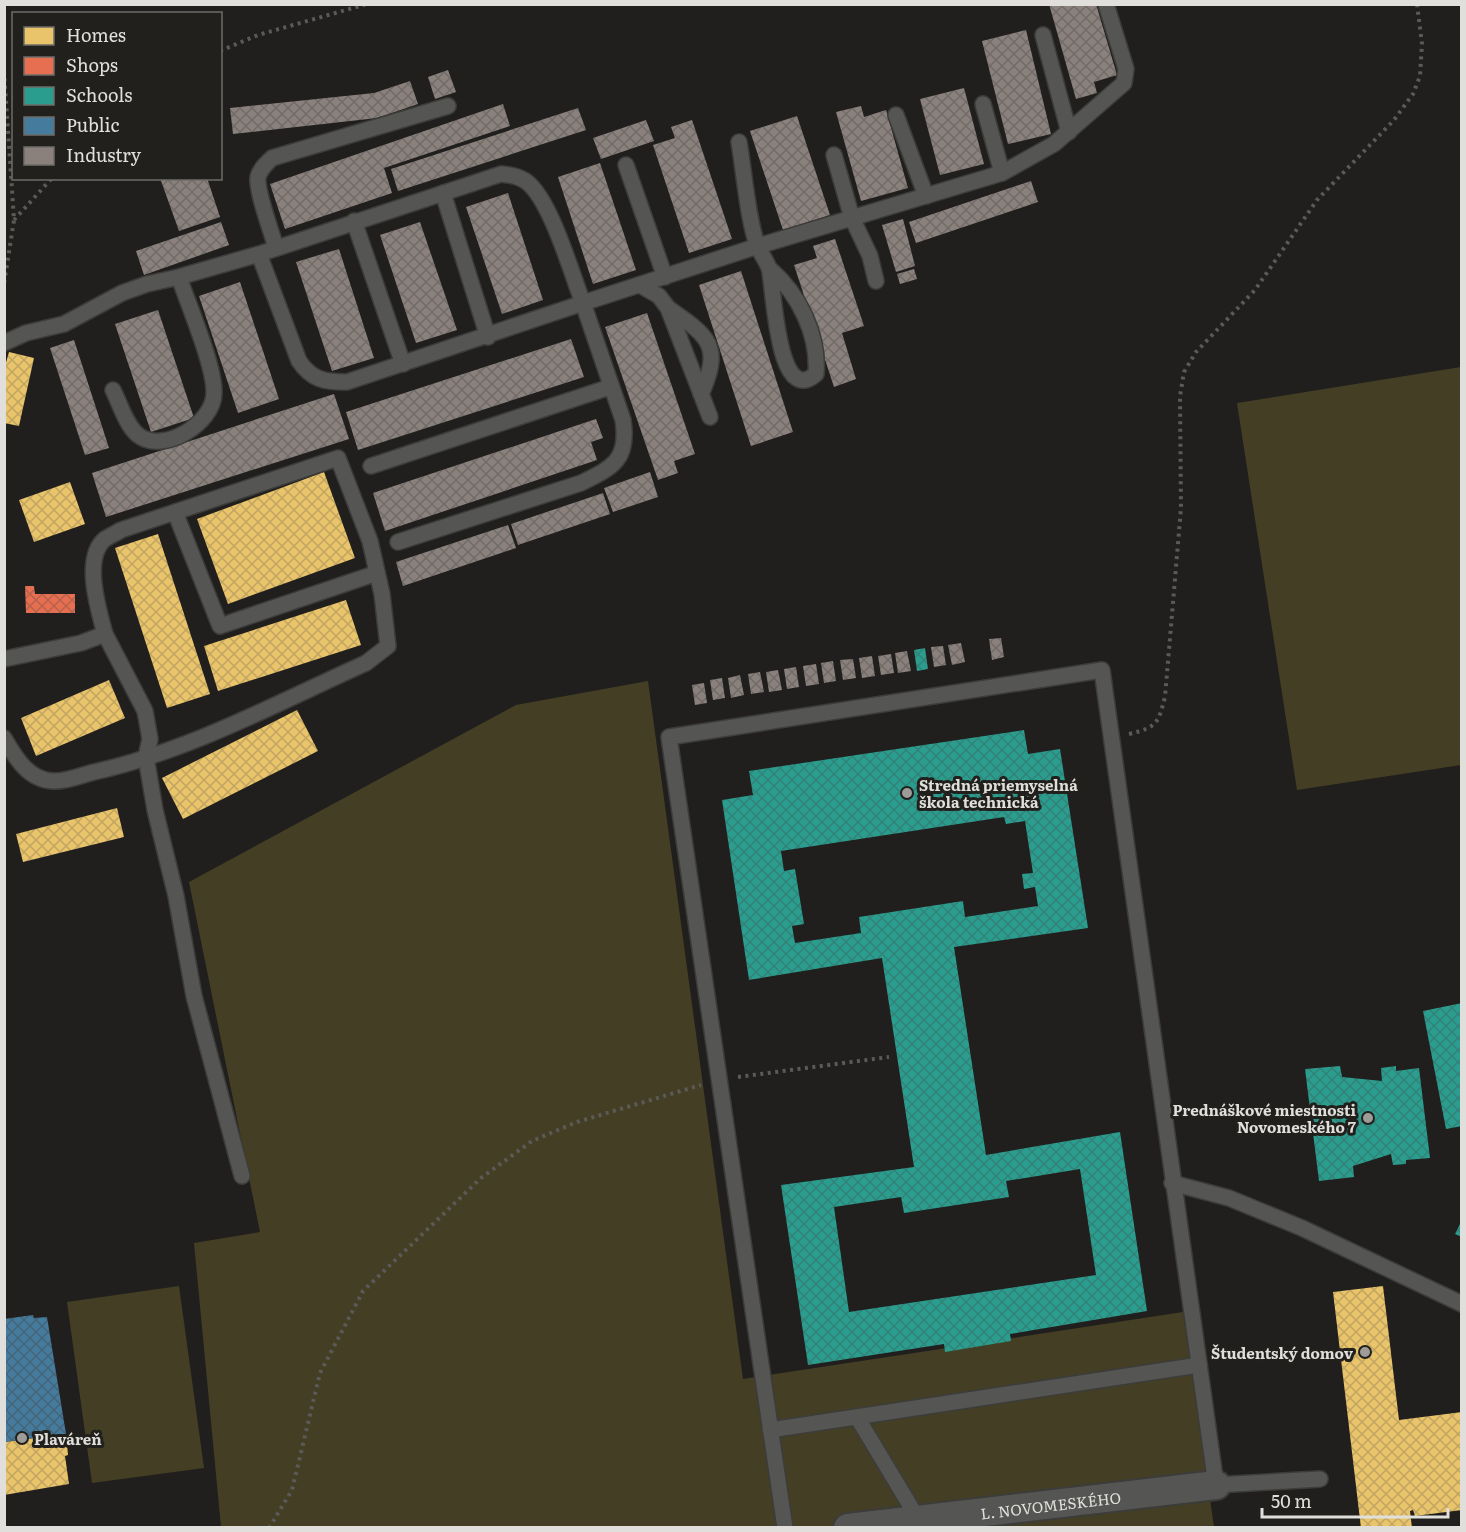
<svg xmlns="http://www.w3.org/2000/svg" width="1466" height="1532" font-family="Literata,serif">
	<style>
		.green { fill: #443f24 }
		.homes { fill: url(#homes-cross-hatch) }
		.shops { fill: url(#shops-cross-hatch) }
		.schools { fill: url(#schools-cross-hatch); fill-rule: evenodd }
		.public { fill: url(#public-cross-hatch) }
		.industry { fill: url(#industry-cross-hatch) }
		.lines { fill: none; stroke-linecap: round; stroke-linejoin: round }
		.service-casing { stroke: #3c3c3a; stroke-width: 18 }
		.minor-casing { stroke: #3c3c3a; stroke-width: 32 }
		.path { stroke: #5b5a59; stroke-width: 4; stroke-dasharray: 3 4.5; stroke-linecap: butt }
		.service { stroke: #555553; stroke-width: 15 }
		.minor { stroke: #555553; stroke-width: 28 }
		.poi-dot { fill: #9d9c99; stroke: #21201c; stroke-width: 2 }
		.labels { text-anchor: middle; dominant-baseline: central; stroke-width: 6; stroke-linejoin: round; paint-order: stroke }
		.poi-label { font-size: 15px; font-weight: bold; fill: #e0dfdc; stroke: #21201c; text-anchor: start }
		.street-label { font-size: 15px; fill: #e0dfdc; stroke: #21201c }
	</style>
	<defs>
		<pattern id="homes-cross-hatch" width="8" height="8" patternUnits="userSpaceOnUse" patternTransform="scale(1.5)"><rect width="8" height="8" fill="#e9c46a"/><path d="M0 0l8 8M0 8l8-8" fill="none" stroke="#c0a460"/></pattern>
		<pattern id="shops-cross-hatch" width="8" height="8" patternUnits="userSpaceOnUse" patternTransform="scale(1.5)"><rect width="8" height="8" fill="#e76f51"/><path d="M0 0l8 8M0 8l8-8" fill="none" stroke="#b6624c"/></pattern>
		<pattern id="schools-cross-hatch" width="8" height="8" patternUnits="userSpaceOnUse" patternTransform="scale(1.5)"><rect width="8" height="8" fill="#2a9d8f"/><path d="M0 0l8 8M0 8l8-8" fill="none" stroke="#328278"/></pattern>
		<pattern id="public-cross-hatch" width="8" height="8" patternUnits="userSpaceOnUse" patternTransform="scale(1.5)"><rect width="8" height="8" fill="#457b9d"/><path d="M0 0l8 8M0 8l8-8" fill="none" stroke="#446579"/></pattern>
		<pattern id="industry-cross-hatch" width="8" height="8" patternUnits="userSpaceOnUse" patternTransform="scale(1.5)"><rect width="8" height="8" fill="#8a817c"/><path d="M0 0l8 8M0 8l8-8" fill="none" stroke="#716b68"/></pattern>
	</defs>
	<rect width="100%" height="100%" fill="#201f1d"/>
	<g class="green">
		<path d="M1461 367V765L1297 790 1237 403Z"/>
		<path d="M648 681 743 1379 1183 1312 1214 1527H221L194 1243 260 1232 189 882 516 705Z"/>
		<path d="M179 1286 204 1468 92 1483 67 1302Z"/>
	</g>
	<g class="homes">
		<path d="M9 352 34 358 19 426 4 423V370Z"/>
		<path d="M324 472 355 558 228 604 197 519Z"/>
		<path d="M70 482 85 524 34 542 19 500Z"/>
		<path d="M158 534 210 694 167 708 115 548Z"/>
		<path d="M346 600 361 645 218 691 204 646Z"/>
		<path d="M109 680 125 718 36 756 21 718Z"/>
		<path d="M297 710 318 751 183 819 162 778Z"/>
		<path d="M117 808 124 837 23 862 16 834Z"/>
		<path d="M1383 1286 1399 1420 1462 1412V1510L1415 1516 1413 1510 1410 1511 1412 1528H1361L1333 1292Z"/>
		<path d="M66 1434 68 1455 65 1456 69 1484 4 1495V1442Z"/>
	</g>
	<path class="shops" d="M25 586H34L35 594H75V613H26Z"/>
	<g class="schools">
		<path d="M925 648 928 669 917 671 914 650Z"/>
		<path d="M1024 730 1028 754 1060 749 1088 928 954 947 986 1155 1120 1132 1147 1311 1010 1334 1011 1341 945 1352 944 1344 808 1365 781 1185 914 1167 882 958 749 980 722 800 753 795 749 771ZM1004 817 1006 824 1025 821 1033 873 1022 874 1024 889 1035 887 1038 906 965 917 963 901 859 917 861 933 795 943 792 926 804 924 795 869 784 871 781 851ZM1080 1169 1096 1275 849 1312 834 1207 901 1197 904 1213 1009 1197 1006 1181Z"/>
		<path d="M1462 1003V1126L1446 1129 1423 1011Z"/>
		<path d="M1340 1066 1342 1077 1382 1081 1381 1068 1396 1066V1071L1419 1068 1430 1158 1406 1160V1164L1393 1165 1391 1154 1353 1166 1354 1177 1319 1181 1305 1069Z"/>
		<path d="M1462 1220V1237L1455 1234Z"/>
	</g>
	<path class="public" d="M33 1315 34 1318 47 1317 66 1434 4 1442V1319Z"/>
	<g class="industry">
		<path d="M1049 4H1096L1117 75 1094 82 1097 93 1076 99Z"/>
		<path d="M1026 30 1051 134 1008 144 982 41Z"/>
		<path d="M448 70 456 92 435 99 428 77Z"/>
		<path d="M410 81 418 104 377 118 233 134 230 108 374 93Z"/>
		<path d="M964 88 984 164 940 175 920 99Z"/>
		<path d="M503 104 510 126 384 168 392 193 285 229 270 184Z"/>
		<path d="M861 106 864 117 886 110 908 188 861 201 836 112Z"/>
		<path d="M578 108 586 130 398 191 391 169Z"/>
		<path d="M797 116 830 215 783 230 750 131Z"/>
		<path d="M646 120 654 141 601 159 593 138Z"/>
		<path d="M692 120 732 239 689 253 653 145 675 138 671 127Z"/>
		<path d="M600 163 636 270 593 284 558 177Z"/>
		<path d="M160 178H207L220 217 179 231Z"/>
		<path d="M1031 181 1038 202 916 243 909 222Z"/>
		<path d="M508 193 543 300 502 314 466 207Z"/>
		<path d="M903 219 915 266 896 272 882 225Z"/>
		<path d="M221 222 229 245 144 275 136 251Z"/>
		<path d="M420 222 457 330 416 343 380 235Z"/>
		<path d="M835 239 864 326 842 333 856 379 834 387 794 265 817 258 813 246Z"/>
		<path d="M339 249 374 358 332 371 296 262Z"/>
		<path d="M914 269 917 279 900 284 897 274Z"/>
		<path d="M741 271 793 432 751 446 699 285Z"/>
		<path d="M240 282 279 399 238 413 199 296Z"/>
		<path d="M158 310 194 418 151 432 115 324Z"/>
		<path d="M647 313 695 454 674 461 678 473 658 480 605 327Z"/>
		<path d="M571 339 584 377 358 450 346 412Z"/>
		<path d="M74 340 109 448 85 455 50 348Z"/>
		<path d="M334 394 349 439 106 517 92 473Z"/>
		<path d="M596 419 603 438 591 442 597 460 385 531 373 493Z"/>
		<path d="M650 472 658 497 613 512 604 488Z"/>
		<path d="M603 493 610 514 518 545 511 524Z"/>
		<path d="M508 525 516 548 403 586 396 562Z"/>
		<path d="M1001 638 1004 657 992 660 989 639Z"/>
		<path d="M961 643 965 662 952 665 948 645Z"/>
		<path d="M943 646 946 665 934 667 931 647Z"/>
		<path d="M907 651 911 671 898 673 895 653Z"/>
		<path d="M891 654 894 673 881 675 878 656Z"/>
		<path d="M872 656 875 676 862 678 859 658Z"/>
		<path d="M853 659 856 678 843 680 840 660Z"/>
		<path d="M833 661 836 681 824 683 821 663Z"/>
		<path d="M816 664 819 684 806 686 803 666Z"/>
		<path d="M796 667 799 687 787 689 784 669Z"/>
		<path d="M778 670 782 690 769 692 766 672Z"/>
		<path d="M760 672 764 692 751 694 748 674Z"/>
		<path d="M740 675 744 695 731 698 728 678Z"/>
		<path d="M722 678 725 698 713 700 710 680Z"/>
		<path d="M704 683 707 703 695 705 692 685Z"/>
	</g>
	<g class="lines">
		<g class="service-casing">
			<g id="service">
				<path d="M1043 35 1069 132"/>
				<path d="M983 104 1002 173"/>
				<path d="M896 115 926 196"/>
				<path d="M739 142C744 171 748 222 758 247 761 254 766 260 769 268 774 283 776 409 816 374 819 335 799 294 770 269"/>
				<path d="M834 155 852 218 870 256 876 281"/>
				<path d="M626 165 665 277"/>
				<path d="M443 193 488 337"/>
				<path d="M354 221 403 364"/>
				<path d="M276 248C272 233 256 191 258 177 260 169 266 164 272 158L448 106"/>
				<path d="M640 285 659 296 668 308 710 417"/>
				<path d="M668 308C708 336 723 345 701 394"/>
				<path d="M4 343 26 333 64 324 122 293 147 284 179 277 259 254 501 174C510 175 519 176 527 182 551 201 571 272 583 303L347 382C324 382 312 380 299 361L259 254"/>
				<path d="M113 390C120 404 126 425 138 435 163 455 214 423 214 393 215 367 188 304 179 277"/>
				<path d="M371 466 610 387"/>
				<path d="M175 512 220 626 377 573"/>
				<path d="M398 542 581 483C614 467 629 459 623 420L583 303 758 246 1002 173 1054 144 1124 83 1126 69 1106 4"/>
				<path d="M105 634 145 711 150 739 146 757 155 810 176 896 194 996 242 1176"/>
				<path d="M4 659 81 643 105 634C99 611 82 558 105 539 110 536 116 533 121 530L338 458 370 541 382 594 388 646 366 663C277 703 189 751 94 772 82 775 66 782 53 781 28 780 15 757 4 738"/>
				<path d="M1172 1183 1229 1198 1302 1228 1462 1304"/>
				<path d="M857 1417 920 1522"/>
				<path d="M770 1430 1199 1365"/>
				<path d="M785 1528 669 737 1102 670 1216 1485 1320 1479"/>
			</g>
		</g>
		<g class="minor-casing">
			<g id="minor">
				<path id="s1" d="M848 1528 1216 1485"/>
			</g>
		</g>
		<g class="path">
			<path d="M220 51 258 35 367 4"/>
			<path d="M4 71 14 220 4 284"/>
			<path d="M14 220 52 178"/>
			<path d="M1129 734C1157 727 1158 724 1165 697L1181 508 1180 396 1184 372 1196 352 1255 290 1317 200 1394 120 1413 94 1420 76 1422 44 1417 4"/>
			<path d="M738 1077 889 1057"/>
			<path d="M269 1528 292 1490 320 1373 363 1291 481 1178 532 1141 577 1122 701 1085"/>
		</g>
		<use href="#service" class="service"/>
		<use href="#minor" class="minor"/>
	</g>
	<g class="poi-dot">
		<circle cx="907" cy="793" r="6"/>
		<circle cx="1368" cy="1118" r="6"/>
		<circle cx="1365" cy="1352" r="6"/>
		<circle cx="22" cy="1438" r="6"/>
	</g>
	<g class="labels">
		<g class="poi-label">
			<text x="919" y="784">Stredná priemyselná<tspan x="919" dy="17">škola technická</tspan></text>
			<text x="1356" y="1109" text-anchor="end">Prednáškové miestnosti<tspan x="1356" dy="17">Novomeského 7</tspan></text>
			<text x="1353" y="1352" text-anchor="end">Študentský domov</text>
			<text x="34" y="1438">Plaváreň</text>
		</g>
		<g class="street-label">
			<text stroke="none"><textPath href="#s1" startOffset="204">L. NOVOMESKÉHO</textPath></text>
		</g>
	</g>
	<rect width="1466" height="1532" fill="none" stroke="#e0dfdc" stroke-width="12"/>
	<rect x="12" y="12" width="210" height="168" fill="#21201c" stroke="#6d6c69" stroke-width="1.5"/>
	<rect x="24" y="27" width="30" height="18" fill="#e9c46a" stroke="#6d6c69" stroke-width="1.5"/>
	<text x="66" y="42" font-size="18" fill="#e0dfdc">Homes</text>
	<rect x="24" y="57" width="30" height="18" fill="#e76f51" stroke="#6d6c69" stroke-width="1.5"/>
	<text x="66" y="72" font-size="18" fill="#e0dfdc">Shops</text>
	<rect x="24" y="87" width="30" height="18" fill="#2a9d8f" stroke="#6d6c69" stroke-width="1.5"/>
	<text x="66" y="102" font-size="18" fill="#e0dfdc">Schools</text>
	<rect x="24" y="117" width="30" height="18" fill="#457b9d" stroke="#6d6c69" stroke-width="1.5"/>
	<text x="66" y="132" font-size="18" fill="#e0dfdc">Public</text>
	<rect x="24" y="147" width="30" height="18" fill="#8a817c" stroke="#6d6c69" stroke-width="1.5"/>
	<text x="66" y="162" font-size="18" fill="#e0dfdc">Industry</text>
	<path d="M1262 1508v9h186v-9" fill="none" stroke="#e0dfdc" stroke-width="3"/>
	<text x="1271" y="1508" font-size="18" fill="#e0dfdc" stroke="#21201c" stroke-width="4.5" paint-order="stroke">50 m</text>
</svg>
